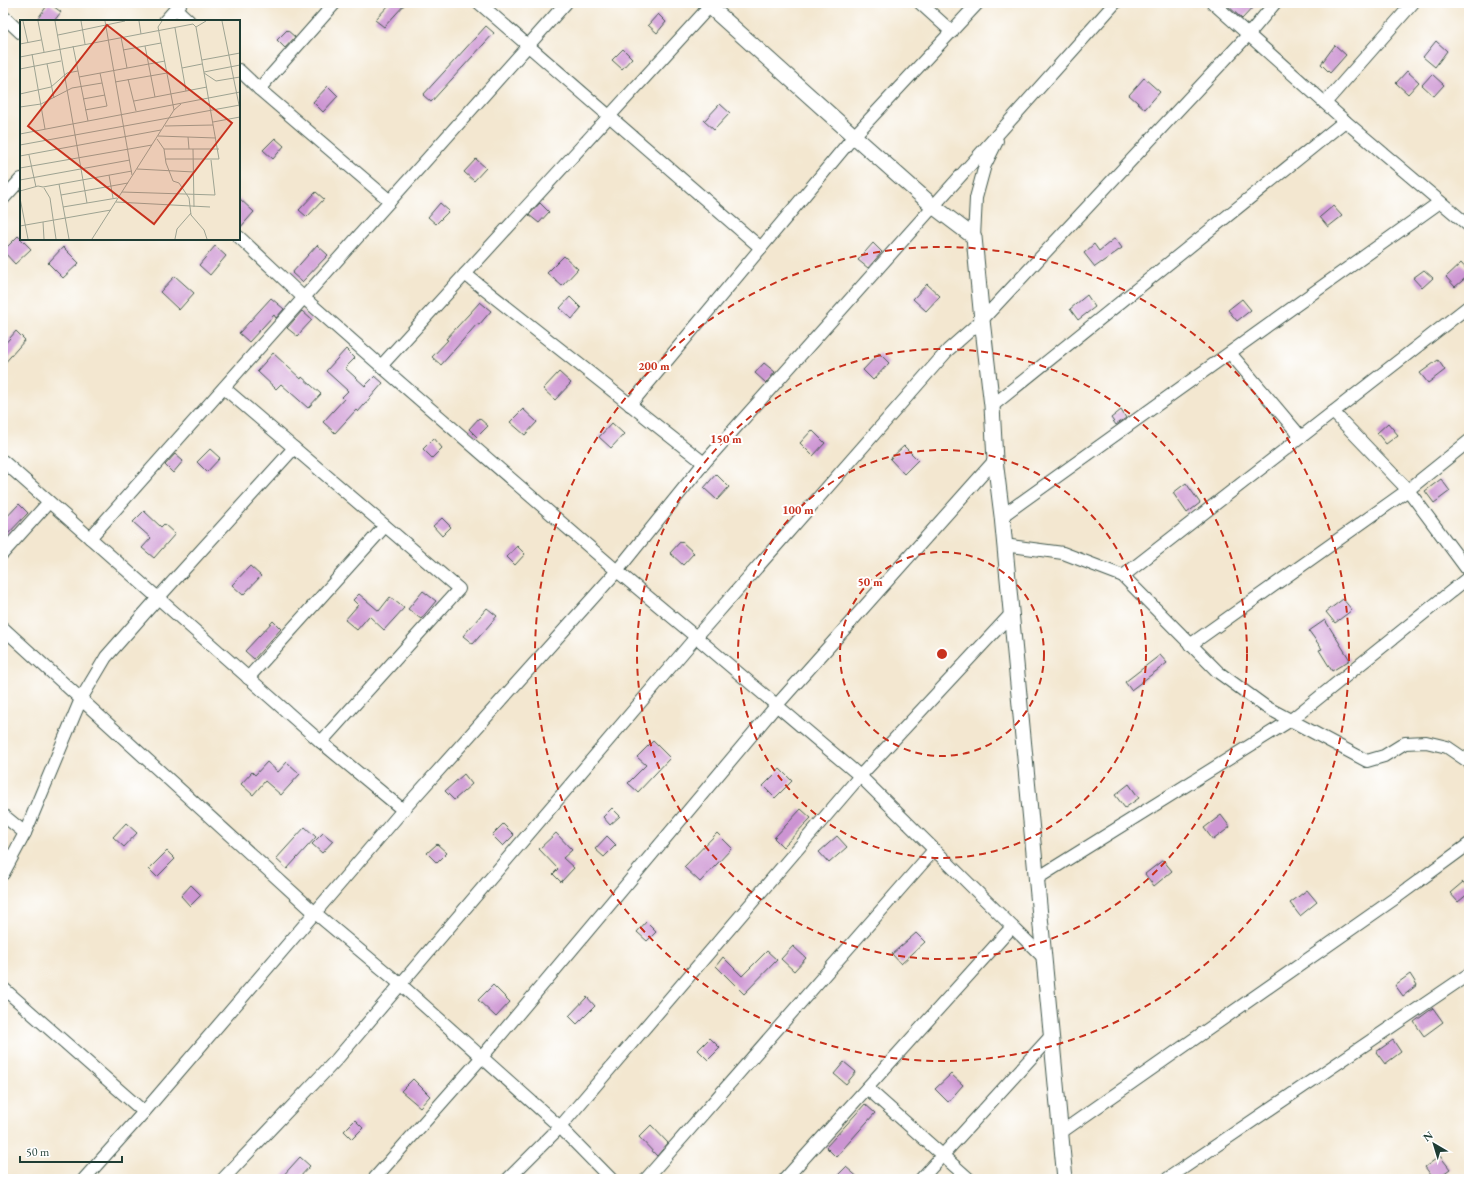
<svg xmlns="http://www.w3.org/2000/svg" width="1472" height="1182" font-family="'EB Garamond',serif">
	<style>
		.building { fill: #cd95d3 }
		.lines { fill: none; stroke-linecap: round; stroke-linejoin: round }
		.minor-casing { stroke: #3f564b; stroke-width: 14 }
		.tertiary-casing { stroke: #3f564b; stroke-width: 17 }
		.minor { stroke: #fff; stroke-width: 12 }
		.tertiary { stroke: #fff; stroke-width: 15 }
		.ring { fill: none; stroke: #c8321e; stroke-width: 2; stroke-dasharray: 7 5 }
		.inset-road { fill: none; stroke: #9ea392; stroke-width: 1 }
		.view { fill: #c8321e; fill-opacity: 0.15; stroke: #c8321e; stroke-width: 2 }
		.inset-edge { fill: none; stroke: #1f3d34; stroke-width: 2 }
		.centre { fill: #c8321e; stroke: #fff; stroke-width: 2 }
		.ring-label { font-size: 12px; text-anchor: middle; font-weight: bold; fill: #c8321e; stroke: #fff; stroke-width: 4; stroke-linejoin: round; paint-order: stroke }
	</style>
	<rect width="100%" height="100%" fill="#fff"/>
	<filter id="ink" filterUnits="userSpaceOnUse"><feTurbulence type="fractalNoise" baseFrequency=".025" numOctaves="2"/><feDisplacementMap in="SourceGraphic" scale="8" xChannelSelector="R" yChannelSelector="G"/><feConvolveMatrix kernelMatrix="1 2 1 2 8 2 1 2 1" color-interpolation-filters="sRGB"/></filter>
	<filter id="wash" filterUnits="userSpaceOnUse"><feTurbulence type="fractalNoise" baseFrequency=".012" numOctaves="4" result="noise"/><feDisplacementMap in="SourceGraphic" scale="16" xChannelSelector="R" yChannelSelector="G"/><feGaussianBlur stdDeviation="0.9" result="paint"/><feColorMatrix in="noise" values="0 0 0 0 0 0 0 0 0 0 0 0 0 0 0 0 0 1.4 0 .05"/><feComposite in="paint" operator="in"/></filter>
	<g filter="url(#wash)">
		<rect width="100%" height="100%" fill="#f3e7d0"/>
		<g id="blocks">
			<g class="building">
				<path d="M49 3 61 12 54 21H36Z"/>
				<path d="M391 3H406L384 27 375 20Z"/>
				<path d="M1225 3H1257L1242 19Z"/>
				<path d="M658 14 666 22 657 33 648 25Z"/>
				<path d="M486 26 494 33 431 102 423 95Z"/>
				<path d="M287 30 295 37 285 48 277 40Z"/>
				<path d="M1436 41 1447 51 1435 67 1423 57Z"/>
				<path d="M1335 45 1346 55 1330 73 1321 64Z"/>
				<path d="M623 49 632 58 622 69 612 60Z"/>
				<path d="M1407 71 1419 82 1408 94 1396 83Z"/>
				<path d="M1432 74 1444 85 1434 96 1422 85Z"/>
				<path d="M1144 78 1160 92 1145 109 1129 95Z"/>
				<path d="M328 86 338 96 323 112 313 102Z"/>
				<path d="M720 104 730 113 714 130 704 121Z"/>
				<path d="M275 138 284 146 273 159 263 150Z"/>
				<path d="M476 159 486 168 474 181 464 172Z"/>
				<path d="M316 192 324 199 307 217 299 210Z"/>
				<path d="M239 198 254 212 239 229Z"/>
				<path d="M440 203 449 211 436 224 428 217Z"/>
				<path d="M540 203 549 212 539 223 529 215Z"/>
				<path d="M1333 206 1342 216 1328 227 1320 217Z"/>
				<path d="M18 236 31 249 15 264 3 251Z"/>
				<path d="M1115 238 1122 248 1095 267 1084 253 1094 244 1099 251Z"/>
				<path d="M873 243 882 252 868 268 858 260Z"/>
				<path d="M317 245 328 255 302 282 292 273Z"/>
				<path d="M215 246 226 256 210 275 199 265Z"/>
				<path d="M63 247 79 263 63 278 48 263Z"/>
				<path d="M564 256 578 269 562 286 547 273Z"/>
				<path d="M1461 263 1469 272V275L1455 287 1446 277Z"/>
				<path d="M1424 270 1433 278 1422 288 1413 278Z"/>
				<path d="M175 276 194 293 179 310 160 292Z"/>
				<path d="M927 284 940 296 926 311 913 299Z"/>
				<path d="M1087 295 1095 307 1078 320 1070 309Z"/>
				<path d="M570 297 581 308 572 319 560 308Z"/>
				<path d="M271 298 284 309 276 318 274 315 249 342 239 333Z"/>
				<path d="M1242 299 1251 310 1237 321 1228 310Z"/>
				<path d="M480 302 491 311 479 325 477 324 441 365 432 357 448 340 446 339Z"/>
				<path d="M302 311 312 320 297 336 287 328Z"/>
				<path d="M16 331 25 340 3 365V346Z"/>
				<path d="M346 349 355 358 345 368 365 386 375 376 383 383 358 412 356 410 335 433 323 422 344 399 342 397 348 391 326 371Z"/>
				<path d="M273 353 301 379 302 377 321 394 308 408 281 384 276 389 257 371Z"/>
				<path d="M879 353 889 363 873 380 863 370Z"/>
				<path d="M1438 360 1445 370 1428 383 1420 373Z"/>
				<path d="M764 363 775 372 766 383 755 373Z"/>
				<path d="M559 372 571 383 555 400 543 389Z"/>
				<path d="M523 409 537 422 525 435 510 422Z"/>
				<path d="M1121 410 1126 418 1116 425 1111 418Z"/>
				<path d="M479 418 488 426 477 437 469 429Z"/>
				<path d="M612 423 624 434 611 448 599 437Z"/>
				<path d="M1388 423 1398 435 1386 444 1377 433Z"/>
				<path d="M812 430 825 443 813 456 800 443Z"/>
				<path d="M434 438 442 448 432 458 423 449Z"/>
				<path d="M904 446 918 460 904 474 890 459Z"/>
				<path d="M210 449 220 458 207 472 197 462Z"/>
				<path d="M175 454 183 461 173 473 165 465Z"/>
				<path d="M716 474 729 487 717 500 704 488Z"/>
				<path d="M1441 479 1450 491 1434 503 1425 491Z"/>
				<path d="M1186 483 1200 503 1187 513 1173 493Z"/>
				<path d="M19 504 28 513 3 539V521Z"/>
				<path d="M144 511 161 527 164 524 175 534 154 558 142 548 151 538 133 522Z"/>
				<path d="M442 518 451 527 442 536 433 526Z"/>
				<path d="M681 541 694 553 683 565 670 553Z"/>
				<path d="M517 546 525 554 515 565 507 557Z"/>
				<path d="M250 566 261 576 243 595 232 585Z"/>
				<path d="M423 591 436 601 421 619 408 609Z"/>
				<path d="M359 594 379 611 390 597 404 608 384 630 369 616 357 630 345 620 358 605 353 600Z"/>
				<path d="M1343 599 1352 610 1335 623 1326 612Z"/>
				<path d="M487 608 497 616 473 644 463 636Z"/>
				<path d="M1325 620 1350 660 1332 671 1319 650 1322 649 1309 631Z"/>
				<path d="M273 621 281 629 254 659 245 651Z"/>
				<path d="M1160 655 1167 663 1131 690 1125 682Z"/>
				<path d="M653 741 670 758 638 792 628 783 646 765 637 757Z"/>
				<path d="M267 762 278 772 287 762 300 774 281 795 265 781 253 795 241 784 252 772 255 775Z"/>
				<path d="M780 769 792 781 775 798 763 786Z"/>
				<path d="M464 774 472 784 454 800 445 791Z"/>
				<path d="M1129 784 1139 798 1125 808 1115 795Z"/>
				<path d="M612 808 620 816 610 825 603 817Z"/>
				<path d="M801 809 811 818 783 847 774 838Z"/>
				<path d="M1221 815 1230 827 1213 840 1204 828Z"/>
				<path d="M126 823 137 833 124 847 113 837Z"/>
				<path d="M503 824 514 835 503 846 492 835Z"/>
				<path d="M305 827 316 837 287 869 276 859Z"/>
				<path d="M323 833 333 841 322 853 312 844Z"/>
				<path d="M556 833 572 850 563 858 574 868 561 882 553 874 558 869 539 849Z"/>
				<path d="M717 833 732 848 700 882 684 867Z"/>
				<path d="M607 836 616 845 604 857 595 849Z"/>
				<path d="M837 836 847 847 829 863 819 852Z"/>
				<path d="M437 844 447 853 437 863 427 853Z"/>
				<path d="M167 851 175 859 157 877 149 869Z"/>
				<path d="M1163 860 1172 871 1154 886 1145 874Z"/>
				<path d="M1463 882 1469 889V893L1458 902 1450 893Z"/>
				<path d="M191 885 201 895 190 906 181 896Z"/>
				<path d="M1307 890 1317 902 1300 916 1290 903Z"/>
				<path d="M646 922 656 932 647 941 637 932Z"/>
				<path d="M916 933 925 942 901 964 892 954Z"/>
				<path d="M793 946 806 958 794 971 781 959Z"/>
				<path d="M767 951 777 960 744 994 716 966 723 957 742 976Z"/>
				<path d="M1410 974 1417 985 1403 996 1395 985Z"/>
				<path d="M493 985 510 1002 496 1017 478 1000Z"/>
				<path d="M587 997 595 1006 577 1024 569 1016Z"/>
				<path d="M1433 1008 1443 1022 1424 1036 1414 1022Z"/>
				<path d="M710 1038 720 1048 708 1060 698 1050Z"/>
				<path d="M1393 1040 1401 1052 1385 1064 1376 1052Z"/>
				<path d="M844 1062 856 1072 846 1084 834 1074Z"/>
				<path d="M951 1074 963 1085 948 1102 935 1089Z"/>
				<path d="M413 1079 430 1096 420 1107 401 1091Z"/>
				<path d="M865 1104 875 1113 836 1157 826 1147Z"/>
				<path d="M355 1120 363 1128 352 1139 344 1131Z"/>
				<path d="M651 1125 668 1143 657 1156 639 1137Z"/>
				<path d="M1440 1156 1450 1169 1436 1179H1434L1425 1167Z"/>
				<path d="M300 1157 310 1166 298 1179H280Z"/>
				<path d="M846 1167 860 1179H834Z"/>
			</g>
		</g>
	</g>
	<g filter="url(#ink)">
		<use href="#blocks" fill-opacity="0" stroke="#3f564b" stroke-width="1"/>
		<g class="lines">
			<g class="minor-casing">
				<g id="minor">
					<path d="M479 3 761 248"/>
					<path d="M920 3 952 32"/>
					<path d="M1213 3 1345 121 1469 226"/>
					<path d="M176 9 189 21"/>
					<path d="M3 16 21 33"/>
					<path d="M165 21 181 3"/>
					<path d="M239 70 259 89 390 201"/>
					<path d="M259 89 335 3"/>
					<path d="M1325 103 1413 3"/>
					<path d="M3 199 21 179"/>
					<path d="M239 237 304 298 381 366 617 571 696 637 860 776 1044 958"/>
					<path d="M974 237 976 198 985 165 997 141"/>
					<path d="M465 274 704 463"/>
					<path d="M1230 353 1301 437"/>
					<path d="M381 366 710 6"/>
					<path d="M224 388 459 589 321 742"/>
					<path d="M630 405 854 136 978 3"/>
					<path d="M992 406 1345 121"/>
					<path d="M1333 412 1408 490 1469 572"/>
					<path d="M3 461 321 742 403 810"/>
					<path d="M1002 516 1440 202"/>
					<path d="M90 538 566 3"/>
					<path d="M1004 545 1063 553 1123 576 1218 672 1266 707 1367 761 1384 756 1405 743 1426 742 1447 747 1469 762"/>
					<path d="M3 553 49 502"/>
					<path d="M1123 576 1469 306"/>
					<path d="M3 628 314 912 400 984 560 1127 611 1179"/>
					<path d="M1190 645 1408 490 1469 441"/>
					<path d="M248 678 385 526"/>
					<path d="M3 815 25 833"/>
					<path d="M3 874 25 833 81 699 106 657 158 598 294 448"/>
					<path d="M1036 879 1291 720 1469 577"/>
					<path d="M3 988 144 1112"/>
					<path d="M867 1088 969 1179"/>
					<path d="M1060 1133 1394 899 1469 844"/>
					<path d="M84 1179 144 1112 403 810 617 571 704 463 1115 3"/>
					<path d="M223 1179 337 1059 696 637 948 350 982 320 1249 34 1275 3"/>
					<path d="M374 1179 482 1057 776 706 995 460"/>
					<path d="M508 1179 560 1127 860 776 1011 614"/>
					<path d="M646 1179 934 850"/>
					<path d="M785 1179 1012 927"/>
					<path d="M921 1179 1051 1036"/>
					<path d="M1167 1179 1469 974"/>
				</g>
			</g>
			<g class="tertiary-casing">
				<path id="tertiary" d="M706 3 854 136 933 206 974 237 982 320 992 406 995 460 1002 516 1065 1179"/>
			</g>
			<use href="#minor" class="minor"/>
			<use href="#tertiary" class="tertiary"/>
		</g>
	</g>
	<g class="ring">
		<circle cx="942" cy="654" r="102"/>
		<circle cx="942" cy="654" r="204"/>
		<circle cx="942" cy="654" r="305"/>
		<circle cx="942" cy="654" r="407"/>
	</g>
	<g transform="translate(20 20)">
		<rect width="220" height="220" fill="#f3e7d0"/>
		<path class="inset-road" d="M3 1 8 23M18 1 24 32M35 1 67 183M61 1 65 24M85 1 112 155M119 1 121 14M142 1 138 7 154 90M202 1 220 90M155 8 166 71M38 15 105 1M101 17 107 48M0 24 21 20M53 26 68 101M125 26 135 77M103 30 141 23M12 34 25 109M0 37 173 4 176 7 186 1M182 40 220 33M27 44 34 78M162 48 182 44M0 49 41 41M184 52 220 45M184 53 196 61 220 57M59 57 145 41M108 59 116 91M95 62 147 53M0 74 31 67 47 53 58 51M63 79 85 75M114 81 187 67M0 87 21 84 52 68 82 63M65 90 87 86 80 53M193 102 220 97M145 106 193 105M0 114 220 72M138 116 196 118M168 117 169 129M137 119 144 129 146 143 153 161 159 163 169 178 171 195 184 210 187 219M0 125 220 85M144 129H199M173 129 174 187M9 135 16 167M0 136 141 110M146 139H199L176 7M0 148 132 125M117 149 174 152M89 155 93 178M0 160 110 140M39 164 49 219M24 168 30 178 36 219M0 171 18 166 23 167 112 151M102 172 195 175 191 140M41 175 108 163M0 178 8 219M96 182 190 187M43 187 97 178M23 202 24 219M0 206 91 190M72 219 154 90 161 84M155 219 157 209 171 193"/>
		<path class="view" d="M87 5 212 103 134 204 8 106Z"/>
		<rect width="220" height="220" class="inset-edge"/>
	</g>
	<circle cx="942" cy="654" r="6" class="centre"/>
	<g class="ring-label">
		<text x="654" y="370">200 m</text>
		<text x="726" y="443">150 m</text>
		<text x="798" y="514">100 m</text>
		<text x="870" y="586">50 m</text>
	</g>
	<rect width="1472" height="1182" fill="none" stroke="#fff" stroke-width="16"/>
	<g transform="translate(1434 1144) rotate(322)" stroke="#ffffff" stroke-width="3" paint-order="stroke">
	<path d="M0-3L7 15L0 10L-7 15Z" fill="#1f3d34"/>
	<text y="-6" font-size="11" font-weight="bold" text-anchor="middle" fill="#1f3d34">N</text>
	</g>
	<path d="M20 1156v6h102v-6" fill="none" stroke="#1f3d34" stroke-width="2"/>
	<text x="26" y="1156" font-size="12" fill="#1f3d34" stroke="#ffffff" stroke-width="3" paint-order="stroke">50 m</text>
</svg>
